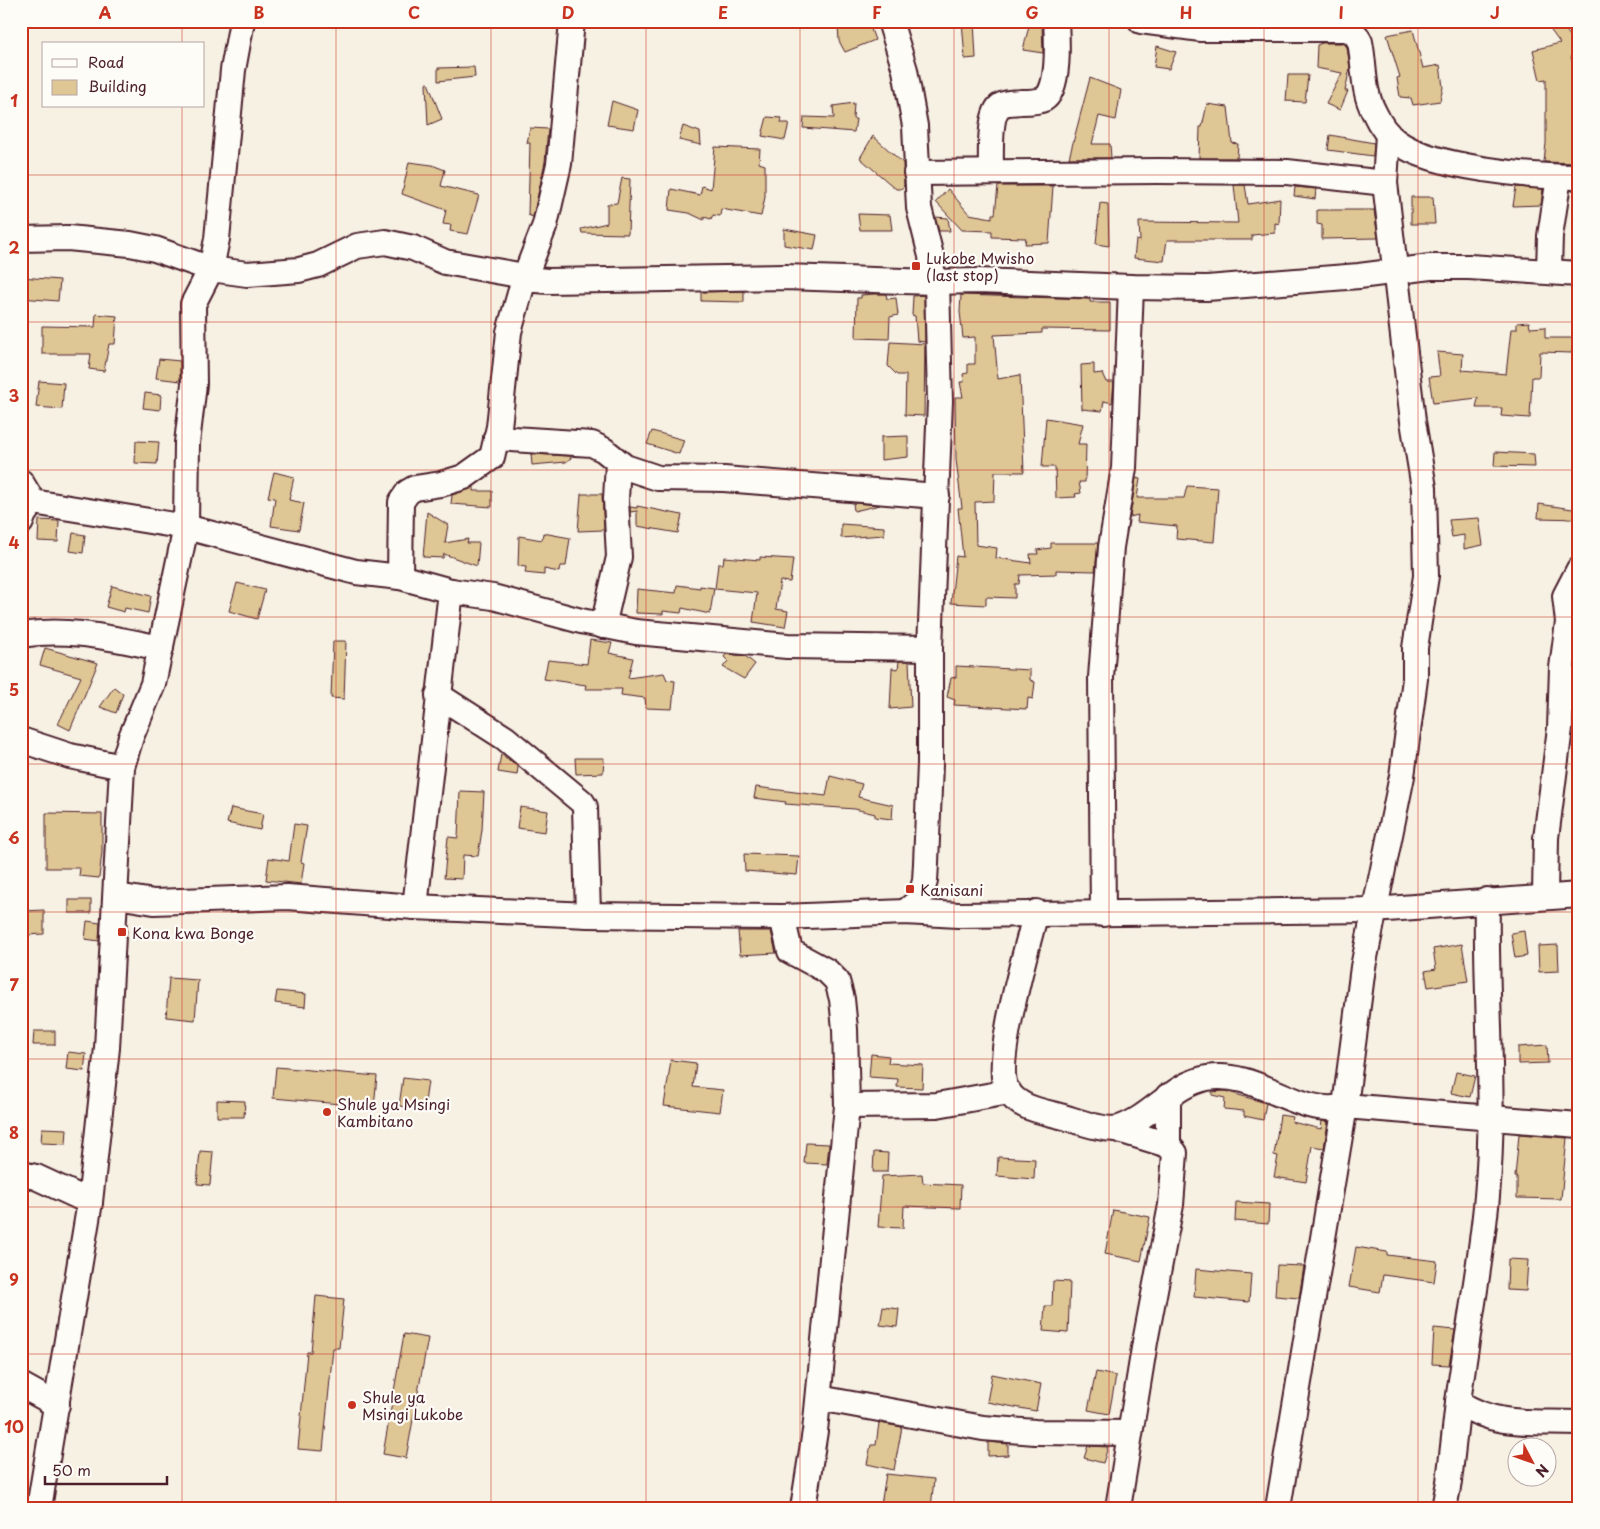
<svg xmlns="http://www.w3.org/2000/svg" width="1600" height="1529" font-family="'Playpen Sans',sans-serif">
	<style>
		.building { fill: #dfc695; stroke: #4a1f2b }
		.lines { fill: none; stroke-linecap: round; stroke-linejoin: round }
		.minor-casing { stroke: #4a1f2b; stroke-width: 28 }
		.minor { stroke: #fdfcf7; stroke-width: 24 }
		.grid { fill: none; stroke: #c8321e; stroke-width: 1; stroke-opacity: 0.55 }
		.poi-dot { fill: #c8321e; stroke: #fdfcf7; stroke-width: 2 }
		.labels { text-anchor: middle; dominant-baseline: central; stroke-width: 4.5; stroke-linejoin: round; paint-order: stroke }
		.poi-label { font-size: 15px; fill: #4a1f2b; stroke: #fdfcf7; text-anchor: start }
		.neatline { fill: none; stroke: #c8321e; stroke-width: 2 }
		.grid-label { font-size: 16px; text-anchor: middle; font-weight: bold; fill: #c8321e }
	</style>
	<rect width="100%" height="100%" fill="#f7f1e3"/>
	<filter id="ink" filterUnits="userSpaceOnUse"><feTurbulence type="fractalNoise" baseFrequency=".02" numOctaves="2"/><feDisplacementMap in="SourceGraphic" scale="10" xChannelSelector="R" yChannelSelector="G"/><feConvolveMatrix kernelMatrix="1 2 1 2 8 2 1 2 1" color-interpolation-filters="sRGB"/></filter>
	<g filter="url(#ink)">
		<g class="building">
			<path d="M848 21H868L875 40 845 52 839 41 838 25Z"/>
			<path d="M962 21H974L976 58 965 59Z"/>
			<path d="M1544 21H1559L1579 48V51L1571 57 1579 84V113L1571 114 1573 152H1579V163L1544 162 1546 143V79L1540 80 1533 50 1560 43Z"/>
			<path d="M1030 22 1042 24 1043 53 1023 50Z"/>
			<path d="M1413 30 1423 68 1440 65 1443 87 1440 101 1413 105 1411 98 1400 97 1397 78 1400 77 1387 35Z"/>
			<path d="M1322 43H1343L1347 47 1350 68 1345 91H1348L1340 110 1326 104 1342 73 1316 68 1317 45Z"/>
			<path d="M1157 46 1176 52 1169 69 1154 67Z"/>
			<path d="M474 67 475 77 438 81V68Z"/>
			<path d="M1288 75H1308L1305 102 1286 101Z"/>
			<path d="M1090 78 1121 90 1116 120 1099 116 1092 144H1110L1111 158H1069Z"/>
			<path d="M428 83 442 119 428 125 426 84Z"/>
			<path d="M612 101 638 110 634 129 607 125Z"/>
			<path d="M854 103 853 119H856L854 132 803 128 804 117 834 118 833 106Z"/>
			<path d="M1207 104 1228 107 1232 143 1238 144 1237 158H1199L1200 127H1202Z"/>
			<path d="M767 117 782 118 781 123H789L785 140 762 136Z"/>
			<path d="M683 126 700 132 701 145 679 140Z"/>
			<path d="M530 128 548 129 545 162 533 217 528 215 530 143H527Z"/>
			<path d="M1330 135 1374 143 1373 156 1328 150Z"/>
			<path d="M873 136 903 163 904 186 901 189H896L860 158Z"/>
			<path d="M715 147 760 149 759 163 765 165V197L761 216 721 209 720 216 713 215 711 219 704 217V220L689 213 669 210 671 189 700 195 702 186 711 189Z"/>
			<path d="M409 162 432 165 445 170 441 186 479 195 468 234 450 231 451 225 443 224 446 210 402 194Z"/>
			<path d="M622 178 630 179 628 234 582 233 581 229 607 223V204L617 203Z"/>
			<path d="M1234 185H1245L1248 204 1280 199 1279 224 1275 223V233L1252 235V240H1167L1164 261 1134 258 1136 240 1140 241 1139 222 1238 223Z"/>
			<path d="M998 186H1053L1049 243 1025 244 1026 238 992 237V231L962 230 936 202 948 189 969 214 992 218V214H995Z"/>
			<path d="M1295 187 1316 189 1315 199 1294 196Z"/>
			<path d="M1516 187 1543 189 1541 205 1513 206Z"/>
			<path d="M1411 197H1433L1435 224H1411Z"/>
			<path d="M1100 203 1108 204 1109 246 1096 244Z"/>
			<path d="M1317 210H1374L1378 238 1322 239V225L1317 224Z"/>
			<path d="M858 214 890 215 892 230H860Z"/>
			<path d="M935 217 948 218 950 231H939Z"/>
			<path d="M784 229 817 235 814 250 784 245Z"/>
			<path d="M21 277 60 280 58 301 21 298Z"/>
			<path d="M744 291V302L701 301V292Z"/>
			<path d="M874 294H886L887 299 896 298 898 315 890 317 889 339 856 338 857 298H861V295Z"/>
			<path d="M924 295 925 342 917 341 915 316 912 315 913 296Z"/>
			<path d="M961 295 1090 299V302H1110V330L1042 329V333L994 335 998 379 1020 375 1024 472H995L994 501 975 502 976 545 997 548 996 558 1031 563 1030 554H1038L1037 550 1051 548V543H1098L1095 571 1056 570V574L1020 575 1019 584H1015V598L986 597V605L951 603 956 556 963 557 958 508H962L956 460 955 397H963L960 382H964L963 374 968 373V364H975V337L963 338 960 312Z"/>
			<path d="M96 314 117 316 115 344H109L104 371 89 369 91 354H42V326L95 327Z"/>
			<path d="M1529 322 1530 328 1545 327V338H1573L1572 353 1540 352 1539 377H1532L1530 418 1501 416 1502 408H1476L1478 398 1433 403 1429 377 1440 376 1437 352 1463 354 1462 370 1506 374 1511 329H1517V323Z"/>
			<path d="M890 342 925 344 924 416 905 415 906 375H897L888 366Z"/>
			<path d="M159 359 180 361V381L156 378Z"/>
			<path d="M1094 364V374L1102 373 1106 382H1114L1112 403 1104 401 1102 411 1082 409 1081 365Z"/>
			<path d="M39 381 64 383 62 409 36 407Z"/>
			<path d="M145 393 161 395 160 410 143 408Z"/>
			<path d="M1046 418 1083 424 1078 444H1086L1085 482H1079L1081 493 1075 494 1076 497 1056 498 1055 467H1042Z"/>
			<path d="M652 431 684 440 679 454 647 444Z"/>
			<path d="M908 436V457L881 460V437Z"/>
			<path d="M136 441 159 442 157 464 135 463Z"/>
			<path d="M1495 452 1534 454 1535 467 1494 466Z"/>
			<path d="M531 454 571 456V458L566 462 532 465Z"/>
			<path d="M274 472 294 477 289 500 304 503 299 530 271 526 275 498 268 497Z"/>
			<path d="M1136 478 1140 479 1137 498H1184L1187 486 1218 488 1214 542 1176 539 1177 526 1137 522 1138 515 1130 517Z"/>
			<path d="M474 487V491H492V507L451 504 452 495Z"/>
			<path d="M581 494H602L604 530 578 531Z"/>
			<path d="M853 503 880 505 854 511Z"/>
			<path d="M1539 504 1579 510V519L1538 518Z"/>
			<path d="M637 506 682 515 678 533 637 526V511L630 512V507L637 508Z"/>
			<path d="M427 512 448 525 445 543 468 539 467 543H479L477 566 444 554 443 558 423 557Z"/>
			<path d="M1479 518 1483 545 1464 549V535L1452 537 1449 520Z"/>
			<path d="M39 520 59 521 58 542 38 541Z"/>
			<path d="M841 524 884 527V535L841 538Z"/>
			<path d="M73 533 85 535 83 553 70 551Z"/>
			<path d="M543 533 570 538 566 566H560L559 572 544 569V575L525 573 526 567 518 566 519 536 542 540Z"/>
			<path d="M724 557 760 560V557L793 559 790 582 780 581 776 609 788 611 785 627 753 622 757 593 715 589 718 564H723Z"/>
			<path d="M237 583 265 590 257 619 229 611Z"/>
			<path d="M677 585 700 588V586L714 588 710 614 682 608 681 613 663 611V614L636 613 637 589 676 593Z"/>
			<path d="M112 586 151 596 148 613 125 608 124 612 106 607Z"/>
			<path d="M590 640 612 643 609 653 633 658 628 678 664 673 667 680 675 681 672 709 646 708 645 698 621 695 622 689H585L586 685 544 679 548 660 587 664Z"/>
			<path d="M333 641H346L344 699 331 698Z"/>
			<path d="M45 648 98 663 70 730 58 724 81 677 40 665Z"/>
			<path d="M726 654 745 656 755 664 744 679 723 667 728 661 724 657Z"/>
			<path d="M899 661H909L911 707 890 709 892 668 898 669Z"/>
			<path d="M956 666 1030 670V680L1035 682 1033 699 1028 698 1027 709 954 705 955 700 947 697 951 678 956 677Z"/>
			<path d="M114 687 123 694 116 713 100 707Z"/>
			<path d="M501 754 518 767 517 775 498 772Z"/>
			<path d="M575 758H604L603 773 576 774Z"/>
			<path d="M830 776 862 784 858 797 893 805 892 819 875 817V814L855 809 785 804 786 802 754 798 756 787 826 796Z"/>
			<path d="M460 791 484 792 482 830 478 856 463 855 462 879 444 878 448 837 458 838Z"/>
			<path d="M520 807 548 811 545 832 517 828Z"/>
			<path d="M231 808 263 814 260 830 227 823Z"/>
			<path d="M46 813 102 814V852L99 878 79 876 80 868H46Z"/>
			<path d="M294 824 307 826 301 862 304 863 301 884 266 880 269 858 289 861Z"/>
			<path d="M744 854 799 856 797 875 745 871Z"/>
			<rect x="69" y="900" width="22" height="13"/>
			<path d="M44 910V934L25 935 24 911Z"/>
			<path d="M87 921 100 923 99 941 85 939Z"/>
			<path d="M738 931H771L776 953 740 955Z"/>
			<path d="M1524 931 1527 956 1515 958 1511 933Z"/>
			<path d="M1462 944 1468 981 1428 987 1425 971 1436 969 1433 949Z"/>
			<path d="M1558 945 1559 971 1539 972 1538 946Z"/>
			<path d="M169 978 198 980 195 1020 166 1017Z"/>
			<path d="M277 991 306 994 305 1007 275 1003Z"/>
			<path d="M34 1031H55V1045H33Z"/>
			<path d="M1547 1045 1548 1063 1518 1064V1047Z"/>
			<path d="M68 1052 86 1054 84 1071 66 1069Z"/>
			<path d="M871 1054 889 1056 888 1063 923 1065 922 1088 897 1087 898 1079 869 1077Z"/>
			<path d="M671 1060 696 1063 693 1087 723 1090 720 1112 664 1106Z"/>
			<path d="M276 1067 377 1076 374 1107 273 1098Z"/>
			<path d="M1456 1072 1475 1076 1470 1097 1451 1093Z"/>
			<path d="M403 1078 428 1081 424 1109 399 1106Z"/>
			<path d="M1225 1091 1266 1103 1263 1120 1244 1116V1111L1224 1109 1225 1098 1212 1095V1092Z"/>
			<path d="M217 1100 245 1101 244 1117H217Z"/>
			<path d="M1280 1115 1293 1117 1292 1122 1321 1129 1322 1121 1328 1122 1324 1148 1312 1146 1306 1182 1274 1177 1278 1156 1274 1155Z"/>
			<path d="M42 1128 67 1129 66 1144 41 1143Z"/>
			<path d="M1519 1134 1567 1138 1561 1199 1517 1198V1177H1515Z"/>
			<path d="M806 1143 829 1144 827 1164 804 1163Z"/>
			<path d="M200 1151 213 1152 210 1185 197 1184Z"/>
			<path d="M874 1152 888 1153 887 1172H873Z"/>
			<path d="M998 1157 1035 1159 1034 1179 997 1176Z"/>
			<path d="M922 1174 923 1183 961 1185 960 1208 904 1206 903 1228 878 1227 882 1176Z"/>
			<path d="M1236 1202 1269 1204 1268 1224 1235 1221Z"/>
			<path d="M1113 1210 1150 1217 1141 1261 1105 1254Z"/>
			<path d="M1356 1247 1387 1252V1255L1437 1261 1434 1282 1383 1275 1380 1292 1349 1287Z"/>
			<path d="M1508 1259 1528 1260 1526 1291 1507 1290Z"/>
			<path d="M1277 1265 1304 1266 1299 1298 1275 1296Z"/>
			<path d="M1196 1269 1251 1274 1249 1302 1194 1297Z"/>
			<path d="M1053 1281 1070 1282 1068 1333 1043 1331 1045 1306H1052Z"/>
			<path d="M316 1296 344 1299 339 1348H333L323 1451 298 1449 307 1352H311Z"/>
			<path d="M883 1307 899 1309 897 1327 880 1325Z"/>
			<path d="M1434 1328 1455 1330 1449 1365 1432 1364Z"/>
			<path d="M404 1334 428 1338 406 1458 383 1454Z"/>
			<path d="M1096 1372 1116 1376 1109 1414 1088 1410Z"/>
			<path d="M992 1374 1041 1384 1036 1411 987 1402Z"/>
			<path d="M879 1423 902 1427 894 1470 867 1464 871 1445H876Z"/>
			<path d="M988 1442 1008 1444V1455L988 1456Z"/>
			<path d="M1088 1446 1108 1447 1103 1463 1084 1458Z"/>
			<path d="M886 1474 934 1479 931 1508 881 1505Z"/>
		</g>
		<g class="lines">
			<g class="minor-casing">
				<g id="minor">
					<path d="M890 21 905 70 915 126 919 208 931 256 933 282"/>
					<path d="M1141 21 1201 29H1348L1356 35 1360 42C1365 66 1362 90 1374 112 1379 123 1387 135 1397 142 1433 168 1534 177 1579 177"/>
					<path d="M991 171C991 157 989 117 999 107 1004 102 1014 103 1021 102 1028 102 1038 102 1044 99 1060 90 1057 38 1056 21"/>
					<path d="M916 173 1158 171 1287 172 1385 183"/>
					<path d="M21 239 68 238 130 244 155 249 211 269 247 274 299 270 318 265 357 246 385 242 413 248 445 262 513 274 524 279 548 281 785 277 933 282 978 281 1131 287 1207 288 1359 276 1430 267H1469L1579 274"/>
					<path d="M1549 270 1550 236 1559 177"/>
					<path d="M496 438 592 444 604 450 625 467 658 478 724 479 937 496"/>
					<path d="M21 482 33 502"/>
					<path d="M21 522 24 514 33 502 186 527 356 572 400 577 451 591 493 597 581 621 636 632 787 646 930 648"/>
					<path d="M400 577 401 502 408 492 415 488 441 484 464 477 492 457 499 427 509 332 524 279 545 225 559 164 572 21"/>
					<path d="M603 626 619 557 616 499 618 463"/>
					<path d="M21 635C69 627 114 639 161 648"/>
					<path d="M438 695 505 738 582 802 585 807 588 915"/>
					<path d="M21 740 70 756 122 767"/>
					<path d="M117 896 154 902 287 897 415 907 588 915 782 917 905 912 958 915 1373 910 1579 895"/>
					<path d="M1545 896 1546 838 1560 728 1562 668 1568 622 1565 596 1579 569"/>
					<path d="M1487 900C1485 999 1496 1097 1487 1196 1481 1264 1467 1334 1458 1402 1497 1428 1534 1421 1579 1423"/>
					<path d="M415 907 451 591"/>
					<path d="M905 912 916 903 921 895 925 881 926 863 930 764V648L940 401 937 281"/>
					<path d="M1036 912C1028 944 992 1065 1007 1090 1018 1108 1041 1111 1060 1116 1075 1120 1105 1132 1119 1128 1151 1118 1173 1084 1207 1078 1257 1069 1300 1119 1345 1106L1579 1125"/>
					<path d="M1103 914 1101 677 1111 547 1124 468 1131 287"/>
					<path d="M782 917 790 951 827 971 837 981 842 999 845 1029 847 1106 815 1431 803 1508"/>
					<path d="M1168 1096V1145"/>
					<path d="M847 1106 937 1105 1009 1092"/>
					<path d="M1116 1129 1168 1145 1175 1153 1171 1205 1145 1342 1118 1508"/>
					<path d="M21 1174 36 1177 90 1202"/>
					<path d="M21 1385 57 1405"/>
					<path d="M819 1398 983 1428 1035 1432 1130 1433"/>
					<path d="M39 1508 90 1202 107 1048 122 767 131 737 153 684 186 527 187 443 194 384 193 304 211 269 217 239 233 70 242 21"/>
					<path d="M1278 1508 1345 1106 1363 967 1402 776 1415 679V648L1426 576 1424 488 1413 421 1385 183 1388 134"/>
					<path d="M1444 1508 1449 1482 1458 1402"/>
				</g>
			</g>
			<use href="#minor" class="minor"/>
		</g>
	</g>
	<path class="grid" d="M182 21V44M336 21V1508M491 21V1508M646 21V1508M800 21V1508M954 21V1508M1109 21V1508M1264 21V1508M1418 21V1508M182 106V1508M21 175H1579M21 322H1579M21 470H1579M21 617H1579M21 764H1579M21 912H1579M21 1059H1579M21 1207H1579M21 1354H1579"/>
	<g class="poi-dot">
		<rect x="911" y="261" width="10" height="10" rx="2.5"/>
		<rect x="905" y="884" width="10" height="10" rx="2.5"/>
		<rect x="117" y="927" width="10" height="10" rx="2.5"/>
		<circle cx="327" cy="1112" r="5"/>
		<circle cx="352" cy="1405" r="5"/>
	</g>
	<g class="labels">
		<g class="poi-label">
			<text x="926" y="257">Lukobe Mwisho<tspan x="926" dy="17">(last stop)</tspan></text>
			<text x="920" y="889">Kanisani</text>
			<text x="132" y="932">Kona kwa Bonge</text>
			<text x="337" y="1103">Shule ya Msingi<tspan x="337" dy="17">Kambitano</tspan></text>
			<text x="362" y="1396">Shule ya<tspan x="362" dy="17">Msingi Lukobe</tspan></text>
		</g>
	</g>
	<rect width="1600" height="1529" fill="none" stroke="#fdfcf7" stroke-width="55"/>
	<rect x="42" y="42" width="162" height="65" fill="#fdfcf7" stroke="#b5a4a5"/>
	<rect x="52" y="59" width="25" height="8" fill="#fdfcf7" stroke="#b5a4a5"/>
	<text x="88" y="68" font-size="15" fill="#4a1f2b">Road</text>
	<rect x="52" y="80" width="25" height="15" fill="#dfc695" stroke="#b5a4a5"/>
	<text x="88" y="92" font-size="15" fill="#4a1f2b">Building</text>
	<g transform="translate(1532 1462) rotate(131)"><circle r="24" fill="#fdfcf7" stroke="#b5a4a5"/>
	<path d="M0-4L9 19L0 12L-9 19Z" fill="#c8321e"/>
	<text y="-8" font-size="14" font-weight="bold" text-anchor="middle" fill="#4a1f2b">N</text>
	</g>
	<path d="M45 1476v8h122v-8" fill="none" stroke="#4a1f2b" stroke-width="2.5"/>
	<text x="52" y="1476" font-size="15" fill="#4a1f2b" stroke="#fdfcf7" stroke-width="4" paint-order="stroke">50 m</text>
	<rect x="28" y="28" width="1544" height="1474" class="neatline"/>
	<g class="grid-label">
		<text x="105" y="19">A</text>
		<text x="259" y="19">B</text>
		<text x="414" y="19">C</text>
		<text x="568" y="19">D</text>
		<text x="723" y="19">E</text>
		<text x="877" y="19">F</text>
		<text x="1032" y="19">G</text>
		<text x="1186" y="19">H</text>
		<text x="1341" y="19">I</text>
		<text x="1495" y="19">J</text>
		<text x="14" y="107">1</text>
		<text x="14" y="254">2</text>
		<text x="14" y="402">3</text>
		<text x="14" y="549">4</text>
		<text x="14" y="696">5</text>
		<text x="14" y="844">6</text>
		<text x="14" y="991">7</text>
		<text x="14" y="1139">8</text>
		<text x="14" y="1286">9</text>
		<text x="14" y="1433">10</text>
	</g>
</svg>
